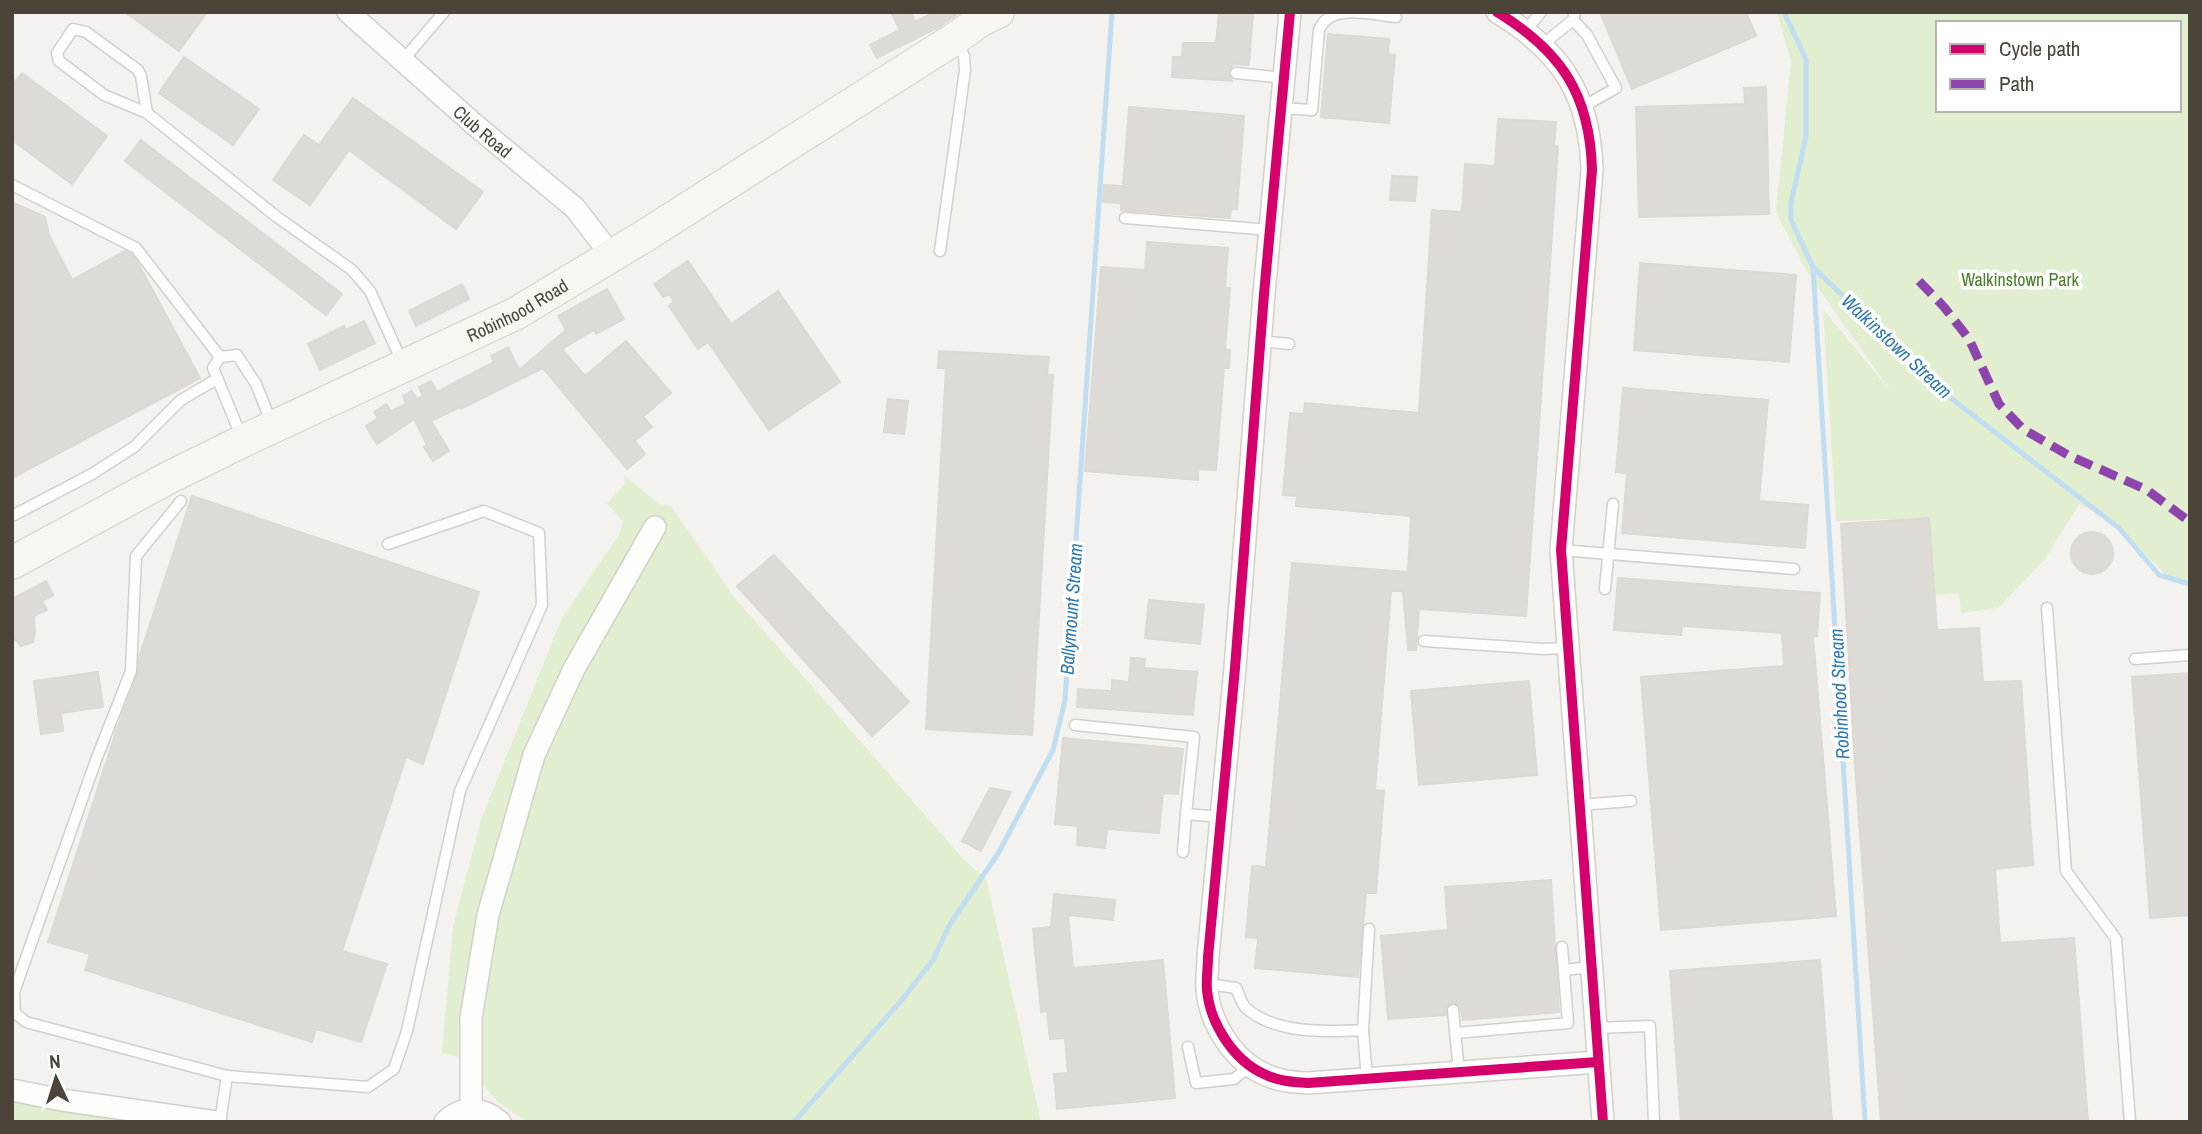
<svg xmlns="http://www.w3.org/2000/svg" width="2202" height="1134" font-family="'Archivo Narrow',sans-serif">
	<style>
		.green { fill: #e1eecf; fill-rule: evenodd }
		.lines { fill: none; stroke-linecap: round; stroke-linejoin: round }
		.stream { stroke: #c0ddf1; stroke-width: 5 }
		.building { fill: #dedbd6; stroke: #dcd9d4; stroke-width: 2 }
		.lane-casing { stroke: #d2d0cb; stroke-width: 13 }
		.street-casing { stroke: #d2d0cb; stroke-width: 24 }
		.secondary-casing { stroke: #d3cfc5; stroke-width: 34 }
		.lane { stroke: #fdfdfc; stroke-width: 10 }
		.street { stroke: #fdfdfc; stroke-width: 21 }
		.secondary { stroke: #f7f6f1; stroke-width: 32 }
		.quiet { stroke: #8e44ad; stroke-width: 9; stroke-dasharray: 18 9; stroke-linecap: butt }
		.cycleway-casing { stroke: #fff; stroke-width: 15 }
		.cycleway { stroke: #d6006c; stroke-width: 10 }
		.labels { text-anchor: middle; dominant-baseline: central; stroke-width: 7; stroke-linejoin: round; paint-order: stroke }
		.street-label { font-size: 18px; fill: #4b4439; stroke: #fff }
		.park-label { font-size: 18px; fill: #4a7f2a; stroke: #fff }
		.water-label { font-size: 19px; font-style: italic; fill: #2e7ab2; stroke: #fff }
	</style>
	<rect width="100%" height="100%" fill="#f4f2ee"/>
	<g class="green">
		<path d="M1777 12H2190V584L2165 574 2115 523 2079 504 2045 559 1998 608 1961 613 1959 593 1934 595 1929 518 1836 521 1823 309 1892 393 1807 272 1776 212 1791 61ZM1938 23H2179V110H1938Z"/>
		<path d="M624 475 659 504 671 506 734 597 966 862 986 878 1041 1122H528C514 1114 500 1105 489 1092 469 1067 478 1060 442 1053L453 927 481 820 561 620 620 533 623 522 607 503 625 484Z"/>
		<path d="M12 1090 216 1122H12Z"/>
	</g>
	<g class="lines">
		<g class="stream">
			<path d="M1784 12 1806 59V136L1791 203V220L1813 267 1939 389 2119 528 2159 575 2190 584"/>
			<path d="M1813 267 1865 1122"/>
			<path d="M794 1122 901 1001 933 960 949 926 999 852 1053 750 1065 700 1112 12"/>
		</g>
	</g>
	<g class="building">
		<path d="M125 12H207L179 51Z"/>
		<path d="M891 12H911L915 22 935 12H960L939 27 877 58 870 45 900 30Z"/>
		<path d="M1219 12H1253L1249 65 1233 64 1228 73 1232 81 1172 77 1173 57H1182L1183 43H1216Z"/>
		<path d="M1600 12H1746L1756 36 1632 89Z"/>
		<path d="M1328 34 1389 39 1388 54 1395 55 1389 123 1321 117Z"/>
		<path d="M184 57 259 109 233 145 159 93Z"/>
		<path d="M22 73 107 136 72 184 12 140V85Z"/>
		<path d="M1766 87 1769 214 1639 217 1636 107 1745 104 1744 88Z"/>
		<path d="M353 98 483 192 456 229 349 150 310 205 273 180 304 135 319 145Z"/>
		<path d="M1129 107 1244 116 1237 209H1231L1230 218 1121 210V203L1103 202 1104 185 1123 186Z"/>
		<path d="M1498 119 1556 122 1554 146H1558L1526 616 1419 609 1416 650H1408L1403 591H1391L1375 790 1384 791 1376 893H1366L1358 977 1255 968 1258 938 1246 937 1252 866 1266 867 1292 563 1408 572 1411 516 1296 506 1297 496 1283 495 1290 413 1304 414 1305 403 1419 413 1432 210 1462 212 1465 164 1495 166Z"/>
		<path d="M141 140 342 294 326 315 125 161Z"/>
		<path d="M1392 176 1417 177 1415 201 1390 200Z"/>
		<path d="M12 202 45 217 49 235 72 280 125 251 131 254 139 265 200 378 12 478Z"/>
		<path d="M1147 242 1228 248 1225 288H1230L1225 350H1230L1229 368H1224L1216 470 1198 469V480L1085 471 1101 267 1145 270Z"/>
		<path d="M688 261 731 324 778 291 840 382 769 430 708 342 698 349 669 306 674 301 669 294 663 297 654 284Z"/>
		<path d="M1640 263 1796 275 1789 362 1634 350Z"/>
		<path d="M462 284 469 299 416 326 409 311Z"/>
		<path d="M607 289 624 319 596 334 594 330 562 349 585 376 626 341 671 393 643 417 652 427 635 441 645 454 627 469 543 368 461 409 460 407 431 421 449 451 433 461 424 447 427 445 414 419 377 444 366 426 378 418 374 412 386 404 391 411 406 404 403 396 412 391 417 399 423 396 419 387 431 381 437 392 494 362 491 356 508 347 519 370 566 330 558 316Z"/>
		<path d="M364 321 375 343 320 370 308 344 344 326 346 330Z"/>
		<path d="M939 351 1049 357 1047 375H1053L1032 735 926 729 946 368H938Z"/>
		<path d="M1623 388 1768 400 1759 501 1808 505 1805 548 1622 533 1627 473 1616 472Z"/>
		<path d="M888 399 908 401 904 434 884 432Z"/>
		<path d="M192 496 479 592 423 764 406 757 342 951 387 964 361 1042 316 1029 312 1042 85 970 90 954 48 942 116 732 138 673 139 658Z"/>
		<path d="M1929 518 1937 630 1979 628 1983 682 2021 681 2033 865 1995 869 2000 943 2074 938 2088 1122H1881L1854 751 1841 524Z"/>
		<circle cx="2092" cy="553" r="21"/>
		<path d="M774 555 909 702 872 736 737 586Z"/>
		<path d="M1618 578 1820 593 1817 636H1813L1836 916 1661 930 1641 677 1784 666 1782 633 1682 626 1681 635 1614 630Z"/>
		<path d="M46 581 53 595 42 601 47 610 34 616 35 634 33 642 21 646 12 636V599Z"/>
		<path d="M1149 600 1204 605 1200 644 1145 638Z"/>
		<path d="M1131 658 1145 659 1144 668 1197 672 1193 715 1077 707 1078 689 1112 691V680L1129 682Z"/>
		<path d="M98 672 103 707 61 713 63 731 41 734 34 681Z"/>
		<path d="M2190 673V915L2150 918 2132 677Z"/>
		<path d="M1529 681 1537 775 1419 785 1411 691Z"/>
		<path d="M1063 738 1183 749 1178 794 1163 793 1159 833 1107 829 1105 848 1077 845 1078 826 1055 824Z"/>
		<path d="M990 788 1011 792 981 851 962 841Z"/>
		<path d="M1551 880 1559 1012 1463 1020 1460 1006 1453 1002 1446 1006V1015L1388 1019 1381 936 1448 930 1445 887Z"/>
		<path d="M1054 894 1115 900 1113 920 1068 915 1073 968 1163 960 1175 1098 1057 1109 1054 1074 1068 1073 1065 1038 1050 1039 1047 1011 1041 1012 1033 929 1051 927Z"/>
		<path d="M1820 960 1832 1122H1681L1670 971Z"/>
	</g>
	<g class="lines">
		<g class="lane-casing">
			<g id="lane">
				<path d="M1573 20 1587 35 1616 88 1584 106"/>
				<path d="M1526 30 1541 12"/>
				<path d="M1542 45 1573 20 1575 12"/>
				<path d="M404 59 444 12"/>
				<path d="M1236 73 1284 78"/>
				<path d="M1281 108 1312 110 1319 30C1330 2 1372 15 1396 17"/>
				<path d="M147 113 141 76 138 70 86 32 73 29 57 53 59 61 104 95 147 113 277 217 352 270 370 291 403 364"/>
				<path d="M12 185 136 248 220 357"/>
				<path d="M1125 218 1270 230"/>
				<path d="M940 251 965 70 964 56 957 40"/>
				<path d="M1261 341 1289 344"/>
				<path d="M242 438 213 368 220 357 237 355 256 384 272 424"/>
				<path d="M181 501 136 556 131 671 96 760 14 992 15 1013 26 1022 227 1076"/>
				<path d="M12 516 92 474 134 447 181 400 217 379"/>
				<path d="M1561 550 1794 569"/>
				<path d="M1605 589 1613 504"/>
				<path d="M2047 608 2066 871 2116 939 2130 1122"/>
				<path d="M1424 641 1544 649 1567 648"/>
				<path d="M2135 659 2190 655"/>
				<path d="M1075 725 1194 737 1186 814 1221 817"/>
				<path d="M1579 805 1631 801"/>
				<path d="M1183 852 1186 814"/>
				<path d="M1564 970 1591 967"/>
				<path d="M1207 984 1236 988C1239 994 1241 1003 1246 1008 1275 1034 1326 1032 1363 1030L1367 1079"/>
				<path d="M1453 1010 1459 1072"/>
				<path d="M1596 1028 1650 1026 1654 1122"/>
				<path d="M1363 1030 1369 929"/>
				<path d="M1456 1033 1568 1023 1562 947"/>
				<path d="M1188 1047 1196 1083 1234 1079 1251 1065"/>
				<path d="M220 1122 227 1076 368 1087 394 1069 407 1031 460 791 542 605 539 533 484 511 388 544"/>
			</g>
		</g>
		<g class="street-casing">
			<g id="street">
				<path id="s1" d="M348 12 475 125 575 208 612 256"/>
				<path d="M1290 12 1264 294 1235 668 1208 957C1208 968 1206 979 1207 990 1210 1023 1233 1060 1264 1074 1278 1081 1292 1082 1308 1083L1598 1062"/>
				<path d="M1497 12C1561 51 1590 94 1592 170L1561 550 1603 1122"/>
				<path d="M12 1090 62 1100 216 1122"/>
				<path d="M471 1109V1018L488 915 534 755 574 669 655 527"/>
				<path d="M445 1122C462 1105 483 1107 500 1122"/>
			</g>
		</g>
		<g class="secondary-casing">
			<g id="secondary">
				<path id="s2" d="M12 563 166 479 243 441 515 314 646 235 956 38 981 20 998 12"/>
			</g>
		</g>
		<use href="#lane" class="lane"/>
		<use href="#street" class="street"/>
		<use href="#secondary" class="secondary"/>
		<path class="quiet" d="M1919 281 1944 307 1969 339 1999 404 2023 429 2068 455 2147 490 2190 522"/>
		<g class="cycleway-casing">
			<g id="cycleway">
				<path d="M1290 12 1264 294 1235 668 1208 957C1208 968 1206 979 1207 990 1210 1023 1233 1060 1264 1074 1278 1081 1292 1082 1308 1083L1598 1062"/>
				<path d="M1497 12C1561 51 1590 94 1592 170L1561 550 1603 1122"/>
			</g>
		</g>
		<use href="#cycleway" class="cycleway"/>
	</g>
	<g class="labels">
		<g class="street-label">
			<text stroke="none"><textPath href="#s1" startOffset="180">Club Road</textPath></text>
			<text stroke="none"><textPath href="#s2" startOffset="565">Robinhood Road</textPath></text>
		</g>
		<g class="park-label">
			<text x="2020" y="279">Walkinstown Park</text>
		</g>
		<g class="water-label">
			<text transform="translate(1897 346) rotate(43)">Walkinstown Stream</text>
			<text transform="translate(1071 609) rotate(-86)">Ballymount Stream</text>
			<text transform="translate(1839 694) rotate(-93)">Robinhood Stream</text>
		</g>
	</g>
	<rect width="2202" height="1134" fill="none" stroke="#4b4439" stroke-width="28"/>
	<rect x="1936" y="21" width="245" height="91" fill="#ffffff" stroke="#b7b4b0" stroke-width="2"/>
	<rect x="1950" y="44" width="35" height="10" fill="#d6006c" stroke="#b7b4b0" stroke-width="2"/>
	<text x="1999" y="56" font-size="21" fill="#4b4439">Cycle path</text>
	<rect x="1950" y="79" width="35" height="10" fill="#8e44ad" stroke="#b7b4b0" stroke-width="2"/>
	<text x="1999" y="91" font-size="21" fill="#4b4439">Path</text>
	<g transform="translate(56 1078) rotate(356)" stroke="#ffffff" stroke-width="5" paint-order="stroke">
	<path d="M0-5L12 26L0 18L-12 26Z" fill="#4b4439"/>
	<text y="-10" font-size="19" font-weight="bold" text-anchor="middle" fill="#4b4439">N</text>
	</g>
</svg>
